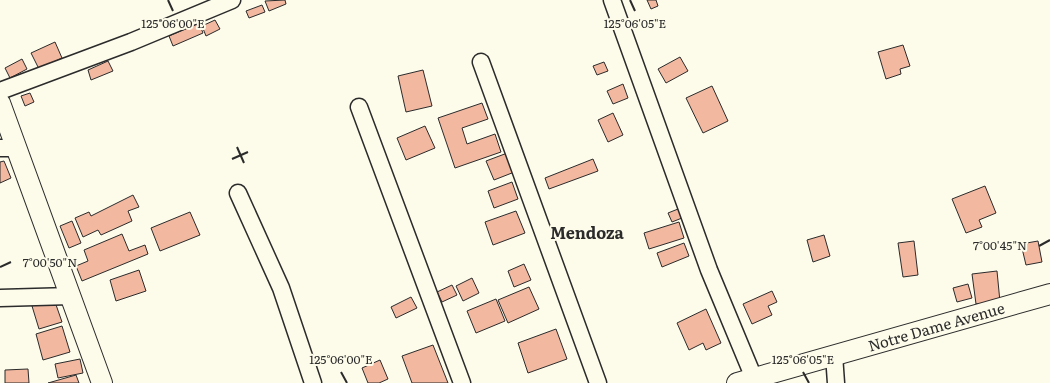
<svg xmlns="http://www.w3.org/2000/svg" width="1050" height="383" font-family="Literata,serif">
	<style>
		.building { fill: #f2b8a0; stroke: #2b2b2b }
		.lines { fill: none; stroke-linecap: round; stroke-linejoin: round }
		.minor-casing { stroke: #2b2b2b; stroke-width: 19 }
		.tertiary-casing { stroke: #2b2b2b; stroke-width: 22 }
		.minor { stroke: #fdfbea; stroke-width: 16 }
		.tertiary { stroke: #fdfbea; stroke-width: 20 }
		.ticks { fill: none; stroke: #2b2b2b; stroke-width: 2 }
		.labels { text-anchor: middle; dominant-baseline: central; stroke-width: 4; stroke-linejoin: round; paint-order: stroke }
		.street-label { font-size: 15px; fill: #2b2b2b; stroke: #fdfbea }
		.neighbourhood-label { font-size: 16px; font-weight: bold; fill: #2b2b2b; stroke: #fdfbea }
		.ticks-label { font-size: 12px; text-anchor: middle; fill: #2b2b2b; stroke: #fdfbea; stroke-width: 4; stroke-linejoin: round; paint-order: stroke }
	</style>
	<rect width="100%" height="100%" fill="#fdfbea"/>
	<g class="building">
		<path d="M285 0 286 4 269 11 265 1Z"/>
		<path d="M647 0H656L658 6 651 9Z"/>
		<path d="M262 5 265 12 249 18 246 11Z"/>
		<path d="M215 20 220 29 206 36 202 26Z"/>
		<path d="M199 23 203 33 173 46 169 36Z"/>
		<path d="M55 42 62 58 39 69 31 53Z"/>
		<path d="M903 45 910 66 900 69 901 74 886 79 878 52Z"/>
		<path d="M680 57 688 71 666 83 658 69Z"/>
		<path d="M22 59 27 69 10 78 5 68Z"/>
		<path d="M108 61 113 71 91 80 88 70Z"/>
		<path d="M604 62 608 71 597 75 593 66Z"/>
		<path d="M423 70 432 106 406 112 398 76Z"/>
		<path d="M623 84 628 98 613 104 607 91Z"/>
		<path d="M712 86 728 121 703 133 686 98Z"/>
		<path d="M30 93 34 102 25 106 21 96Z"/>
		<path d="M482 103 488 119 462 128 467 144 495 134 501 152 455 168 438 118Z"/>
		<path d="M613 113 623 135 608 142 598 120Z"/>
		<path d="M425 126 435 148 406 160 397 138Z"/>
		<path d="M510 152 517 171 494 180 486 161Z"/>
		<path d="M593 159 598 171 549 189 545 178Z"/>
		<path d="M4 161 11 178 0 183V162Z"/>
		<path d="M512 182 518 199 494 208 488 191Z"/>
		<path d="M985 186 996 213 979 220 982 227 966 233 952 199Z"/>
		<path d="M133 195 139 207 128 211 132 221 101 235 98 230 83 237 75 218 89 212 91 216Z"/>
		<path d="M678 209 682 218 672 222 668 213Z"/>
		<path d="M516 211 525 233 493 245 485 222Z"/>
		<path d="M190 212 200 235 160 251 151 228Z"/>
		<path d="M72 221 81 243 69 248 60 226Z"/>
		<path d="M679 222 684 238 649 249 644 233Z"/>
		<path d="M122 234 129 251 145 245 148 254 82 281 76 266 88 261 84 250Z"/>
		<path d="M824 235 830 256 813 262 807 240Z"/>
		<path d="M914 241 918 275 903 277 898 243Z"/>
		<path d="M1038 241 1042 262 1026 265 1021 244Z"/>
		<path d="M684 243 689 256 662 267 657 253Z"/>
		<path d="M524 264 531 280 514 287 508 271Z"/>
		<path d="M139 270 146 291 116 301 110 280Z"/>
		<path d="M997 271 1000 302 976 304 972 274Z"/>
		<path d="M472 278 479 293 463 301 456 286Z"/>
		<path d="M968 284 972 298 957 302 953 288Z"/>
		<path d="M452 285 457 295 442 302 437 292Z"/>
		<path d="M529 287 539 309 508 323 498 300Z"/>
		<path d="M772 291 777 302 768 306 772 315 752 324 743 304Z"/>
		<path d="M411 297 417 308 396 318 391 307Z"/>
		<path d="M54 299 62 322 39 329 32 306Z"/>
		<path d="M496 299 505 321 476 333 467 311Z"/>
		<path d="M706 309 721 343 706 350 703 343 689 350 677 323Z"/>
		<path d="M62 326 70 352 43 360 36 334Z"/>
		<path d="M556 329 567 359 528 373 518 343Z"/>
		<path d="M433 345 448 383H412L402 356Z"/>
		<path d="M80 359 83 373 58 378 55 364Z"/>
		<path d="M380 360 388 379 379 383H368L362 368Z"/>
		<path d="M28 369 29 383H5V370Z"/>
		<path d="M76 375 79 383H48Z"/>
	</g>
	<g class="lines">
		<g class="minor-casing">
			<g id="minor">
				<path d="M612 0 709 270 756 383"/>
				<path d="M481 62 598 383"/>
				<path d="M0 91 131 42 232 0"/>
				<path d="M359 107 462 383"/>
				<path d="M0 148H17"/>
				<path d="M238 193 281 288 313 383"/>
				<path d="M0 298 71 296"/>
				<path d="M834 355 836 383"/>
			</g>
		</g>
		<g class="tertiary-casing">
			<g id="tertiary">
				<path d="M0 103 102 383"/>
				<path d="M737 383 1050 294"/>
			</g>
		</g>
		<use href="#minor" class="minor"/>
		<use href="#tertiary" class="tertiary"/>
	</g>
	<path class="ticks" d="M168 0 173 11M630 0 635 11M237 147 244 163M232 159 248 152M1039 246 1050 240M0 267 11 262M341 372 347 383M803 372 809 383"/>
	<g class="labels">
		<g class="street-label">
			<text transform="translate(936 326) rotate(-16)">Notre Dame Avenue</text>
		</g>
		<g class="neighbourhood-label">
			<text x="587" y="232">Mendoza</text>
		</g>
	</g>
	<g class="ticks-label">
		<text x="635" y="28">125°06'05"E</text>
		<text x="173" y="28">125°06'00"E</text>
		<text x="1000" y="250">7°00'45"N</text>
		<text x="50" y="267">7°00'50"N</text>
		<text x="341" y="364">125°06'00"E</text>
		<text x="803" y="364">125°06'05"E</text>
	</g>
</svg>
